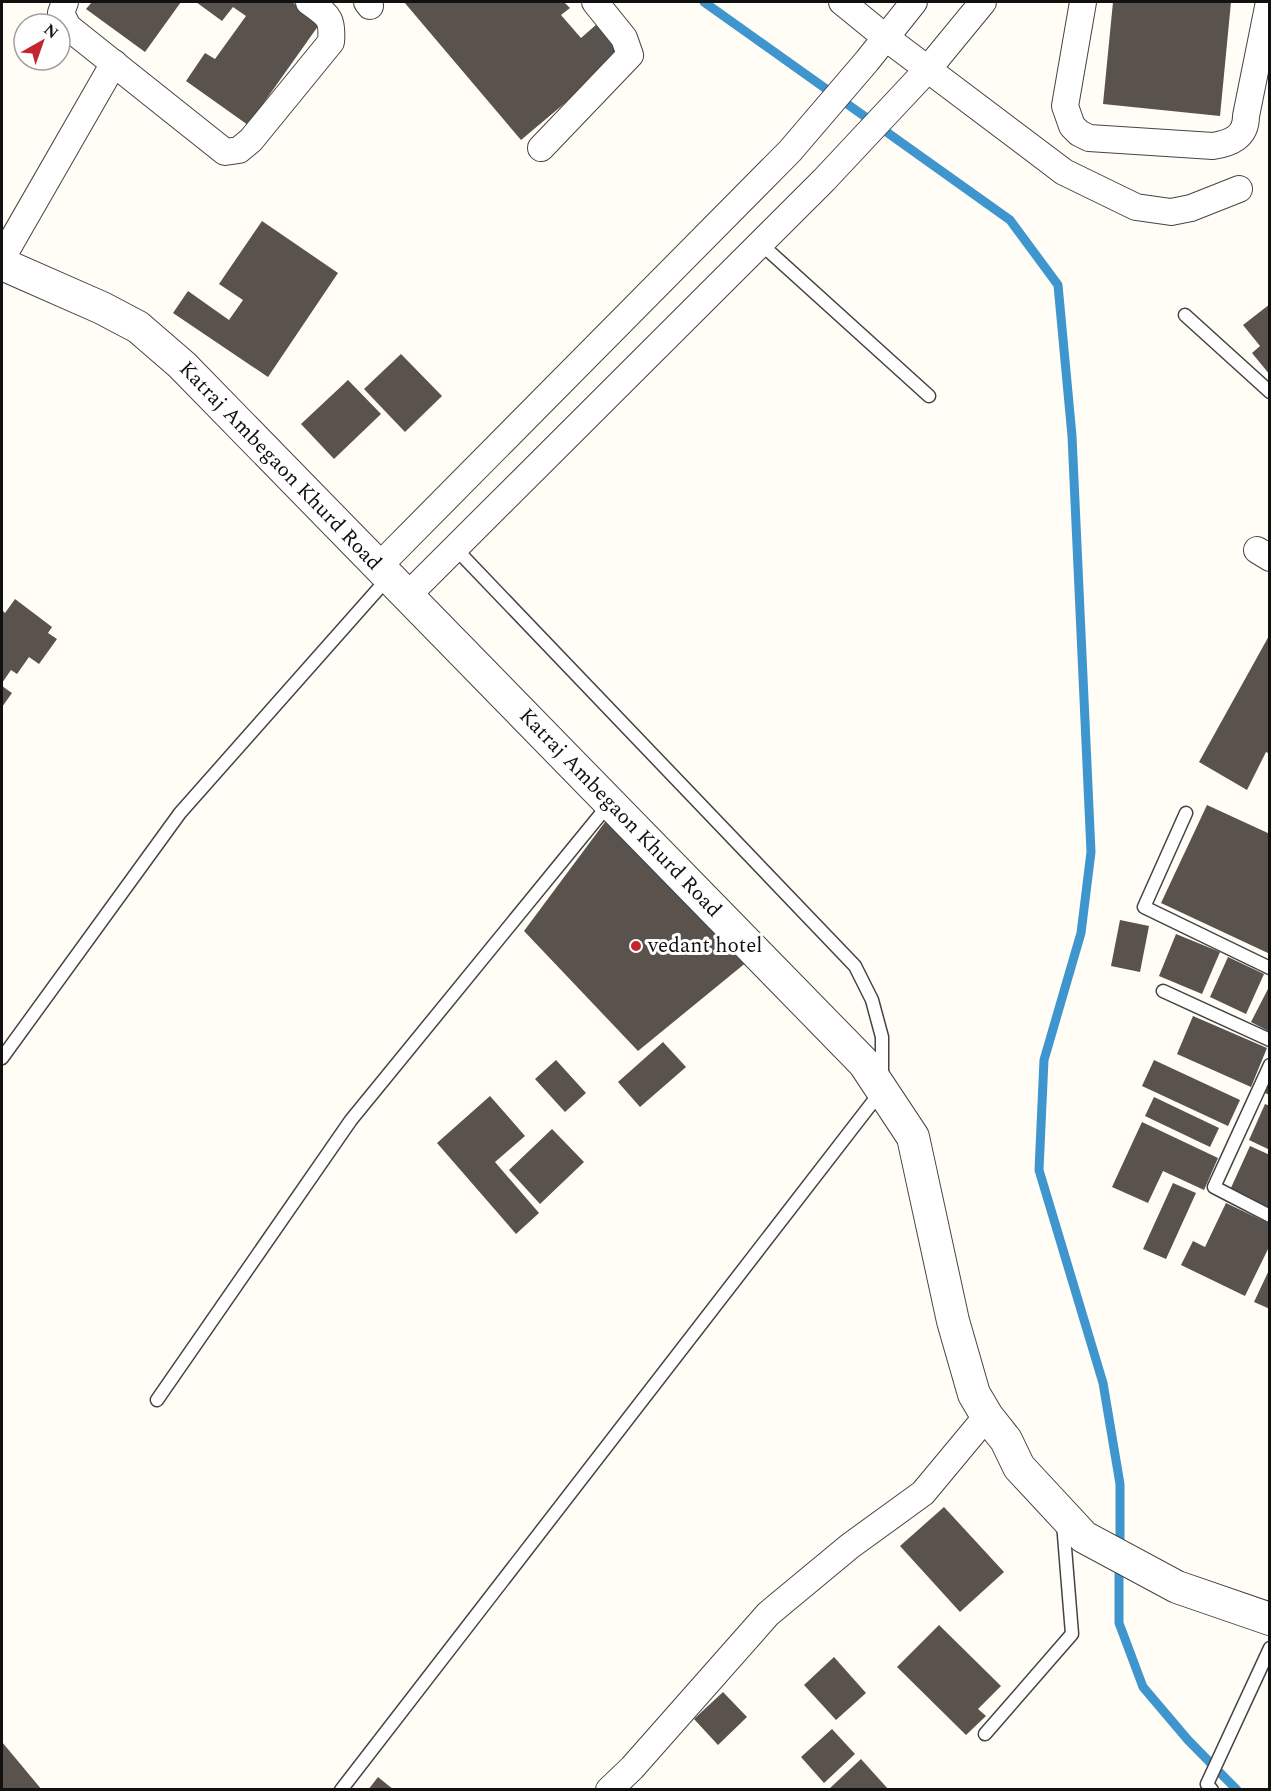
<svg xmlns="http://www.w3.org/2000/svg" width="1271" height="1791" font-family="Spectral,serif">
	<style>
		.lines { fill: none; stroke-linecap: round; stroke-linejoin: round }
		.stream { stroke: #3f96cf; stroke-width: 9 }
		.building { fill: #5a524d }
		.service-casing { stroke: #444; stroke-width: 15 }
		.minor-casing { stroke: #444; stroke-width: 28 }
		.tertiary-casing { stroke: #444; stroke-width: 34 }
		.service { stroke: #fff; stroke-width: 12 }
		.minor { stroke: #fff; stroke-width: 26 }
		.tertiary { stroke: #fff; stroke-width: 32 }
		.poi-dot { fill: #c4262e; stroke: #fff; stroke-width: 2 }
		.labels { text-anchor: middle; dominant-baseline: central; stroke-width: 6; stroke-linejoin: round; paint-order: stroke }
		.street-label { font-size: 21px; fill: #111; stroke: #fff }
		.poi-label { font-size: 21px; fill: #111; stroke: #fff; text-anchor: start }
	</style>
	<rect width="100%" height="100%" fill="#fffdf5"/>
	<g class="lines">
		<g class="stream">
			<path d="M704 2 1010 220 1058 285 1072 436 1091 852 1081 933 1044 1060 1039 1170 1103 1383 1120 1484V1549"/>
			<path d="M1119 1563V1623L1143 1687 1188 1740 1237 1790"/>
		</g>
	</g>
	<g class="building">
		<path d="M92 2H181L145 52 86 9Z"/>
		<path d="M196 2H292L321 22 248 125 186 81 205 53 215 59 246 16 233 7 222 21Z"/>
		<path d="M404 2H564L570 8 561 15 581 38 597 24 622 55 521 140Z"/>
		<path d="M1113 2H1231L1220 116 1103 104Z"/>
		<path d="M262 221 338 273 268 377 173 313 188 291 229 320 243 300 219 284Z"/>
		<path d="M1270 304V375L1252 353 1260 346 1243 325Z"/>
		<path d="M401 354 442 396 405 432 364 389Z"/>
		<path d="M348 380 381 414 334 459 301 424Z"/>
		<path d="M15 599 52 627 48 633 57 639 39 664 29 657 17 674 11 670 2 683V610L5 613Z"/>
		<path d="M1270 634V754L1266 752 1247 790 1199 762Z"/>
		<path d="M2 686 12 693 2 707Z"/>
		<path d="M1207 805 1270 834V954L1161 903Z"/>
		<path d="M608 818 748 961 638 1051 524 931Z"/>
		<path d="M1120 920 1149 926 1140 972 1111 966Z"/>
		<path d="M1176 934 1220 952 1202 994 1159 976Z"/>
		<path d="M1228 957 1264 974 1246 1014 1210 997Z"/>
		<path d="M1270 985V1032L1251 1022Z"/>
		<path d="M1193 1016 1267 1048 1251 1087 1177 1054Z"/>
		<path d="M663 1042 686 1067 640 1107 618 1082Z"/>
		<path d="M556 1060 586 1093 565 1112 535 1079Z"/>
		<path d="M1154 1060 1240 1100 1228 1126 1142 1086Z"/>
		<path d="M1270 1076V1095L1262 1092Z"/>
		<path d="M490 1096 525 1136 495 1162 539 1213 516 1234 437 1143Z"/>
		<path d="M1154 1097 1219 1128 1210 1147 1145 1116Z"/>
		<path d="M1265 1104 1270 1106V1150L1249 1140Z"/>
		<path d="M1142 1122 1218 1158 1204 1190 1163 1171 1148 1203 1112 1187Z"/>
		<path d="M552 1129 584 1162 540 1204 509 1170Z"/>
		<path d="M1250 1146 1270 1155V1208L1230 1190Z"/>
		<path d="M1173 1183 1196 1193 1166 1259 1143 1249Z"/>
		<path d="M1226 1203 1270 1224V1245L1245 1296 1181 1265 1193 1241 1205 1247Z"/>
		<path d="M1270 1268V1309L1254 1302Z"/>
		<path d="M944 1507 1004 1572 960 1612 900 1546Z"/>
		<path d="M939 1625 1001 1686 978 1709 986 1716 966 1735 897 1667Z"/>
		<path d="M834 1657 866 1693 836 1720 804 1685Z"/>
		<path d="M723 1692 747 1717 718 1745 694 1719Z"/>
		<path d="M832 1729 855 1754 824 1783 801 1757Z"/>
		<path d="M2 1742 42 1790H2Z"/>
		<path d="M861 1759 889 1790H828Z"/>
		<path d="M378 1777 394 1790H368Z"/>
	</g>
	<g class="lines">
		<g class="service-casing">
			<g id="service">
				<path d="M761 244 929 396"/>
				<path d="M1185 315 1270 392"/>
				<path d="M1186 813 1144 907 1270 968"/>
				<path d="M1163 991 1270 1040"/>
				<path d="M2 1058 180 813 388 578"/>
				<path d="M1270 1065 1214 1187 1270 1216"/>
				<path d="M157 1400 351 1120 609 804"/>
				<path d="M985 1734 1072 1634 1063 1523"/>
				<path d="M341 1790 882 1090V1037L872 1000 855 966 455 548"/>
				<path d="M1212 1790 1207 1784 1270 1648"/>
			</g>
		</g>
		<g class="minor-casing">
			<g id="minor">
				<path d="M65 2 61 13 68 27 225 152 239 150 251 140 331 42C333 17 328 16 309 2"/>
				<path d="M367 2 370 6"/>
				<path d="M842 2 885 37 1064 172 1136 207 1171 212 1191 208 1239 189"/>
				<path d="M1083 2 1065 106 1072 126 1079 133 1089 138 1213 146C1231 143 1246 137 1246 116L1269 2"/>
				<path d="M541 148 630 55 624 38 595 2"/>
				<path d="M2 258 114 63"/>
				<path d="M1257 550 1270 558"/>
				<path d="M378 567 790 151 867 61 914 2"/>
				<path d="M407 596 824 180 928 69 983 2"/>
				<path d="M609 1790 632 1768 768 1614 850 1546 923 1493 987 1416"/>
			</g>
		</g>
		<g class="tertiary-casing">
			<path id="tertiary" d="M2 264 102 308 138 327 182 365 864 1063 913 1137 953 1321 974 1394 987 1416 1006 1440 1019 1467 1084 1537 1177 1587 1270 1619"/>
		</g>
		<use href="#service" class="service"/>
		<use href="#minor" class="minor"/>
		<use href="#tertiary" class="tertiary"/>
	</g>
	<circle class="poi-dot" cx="636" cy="946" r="6"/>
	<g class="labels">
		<g class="street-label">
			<text transform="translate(280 466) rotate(46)">Katraj Ambegaon Khurd Road</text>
			<text transform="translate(620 813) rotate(46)">Katraj Ambegaon Khurd Road</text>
		</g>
		<g class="poi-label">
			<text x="648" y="946">vedant hotel</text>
		</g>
	</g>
	<rect width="1271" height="1791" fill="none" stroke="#111111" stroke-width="6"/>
	<g transform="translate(42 42) rotate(40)"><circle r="28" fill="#ffffff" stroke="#a0a0a0" stroke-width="1.5"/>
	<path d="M0-4.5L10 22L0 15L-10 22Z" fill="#c4262e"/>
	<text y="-9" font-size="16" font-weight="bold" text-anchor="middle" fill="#111111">N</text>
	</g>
</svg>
